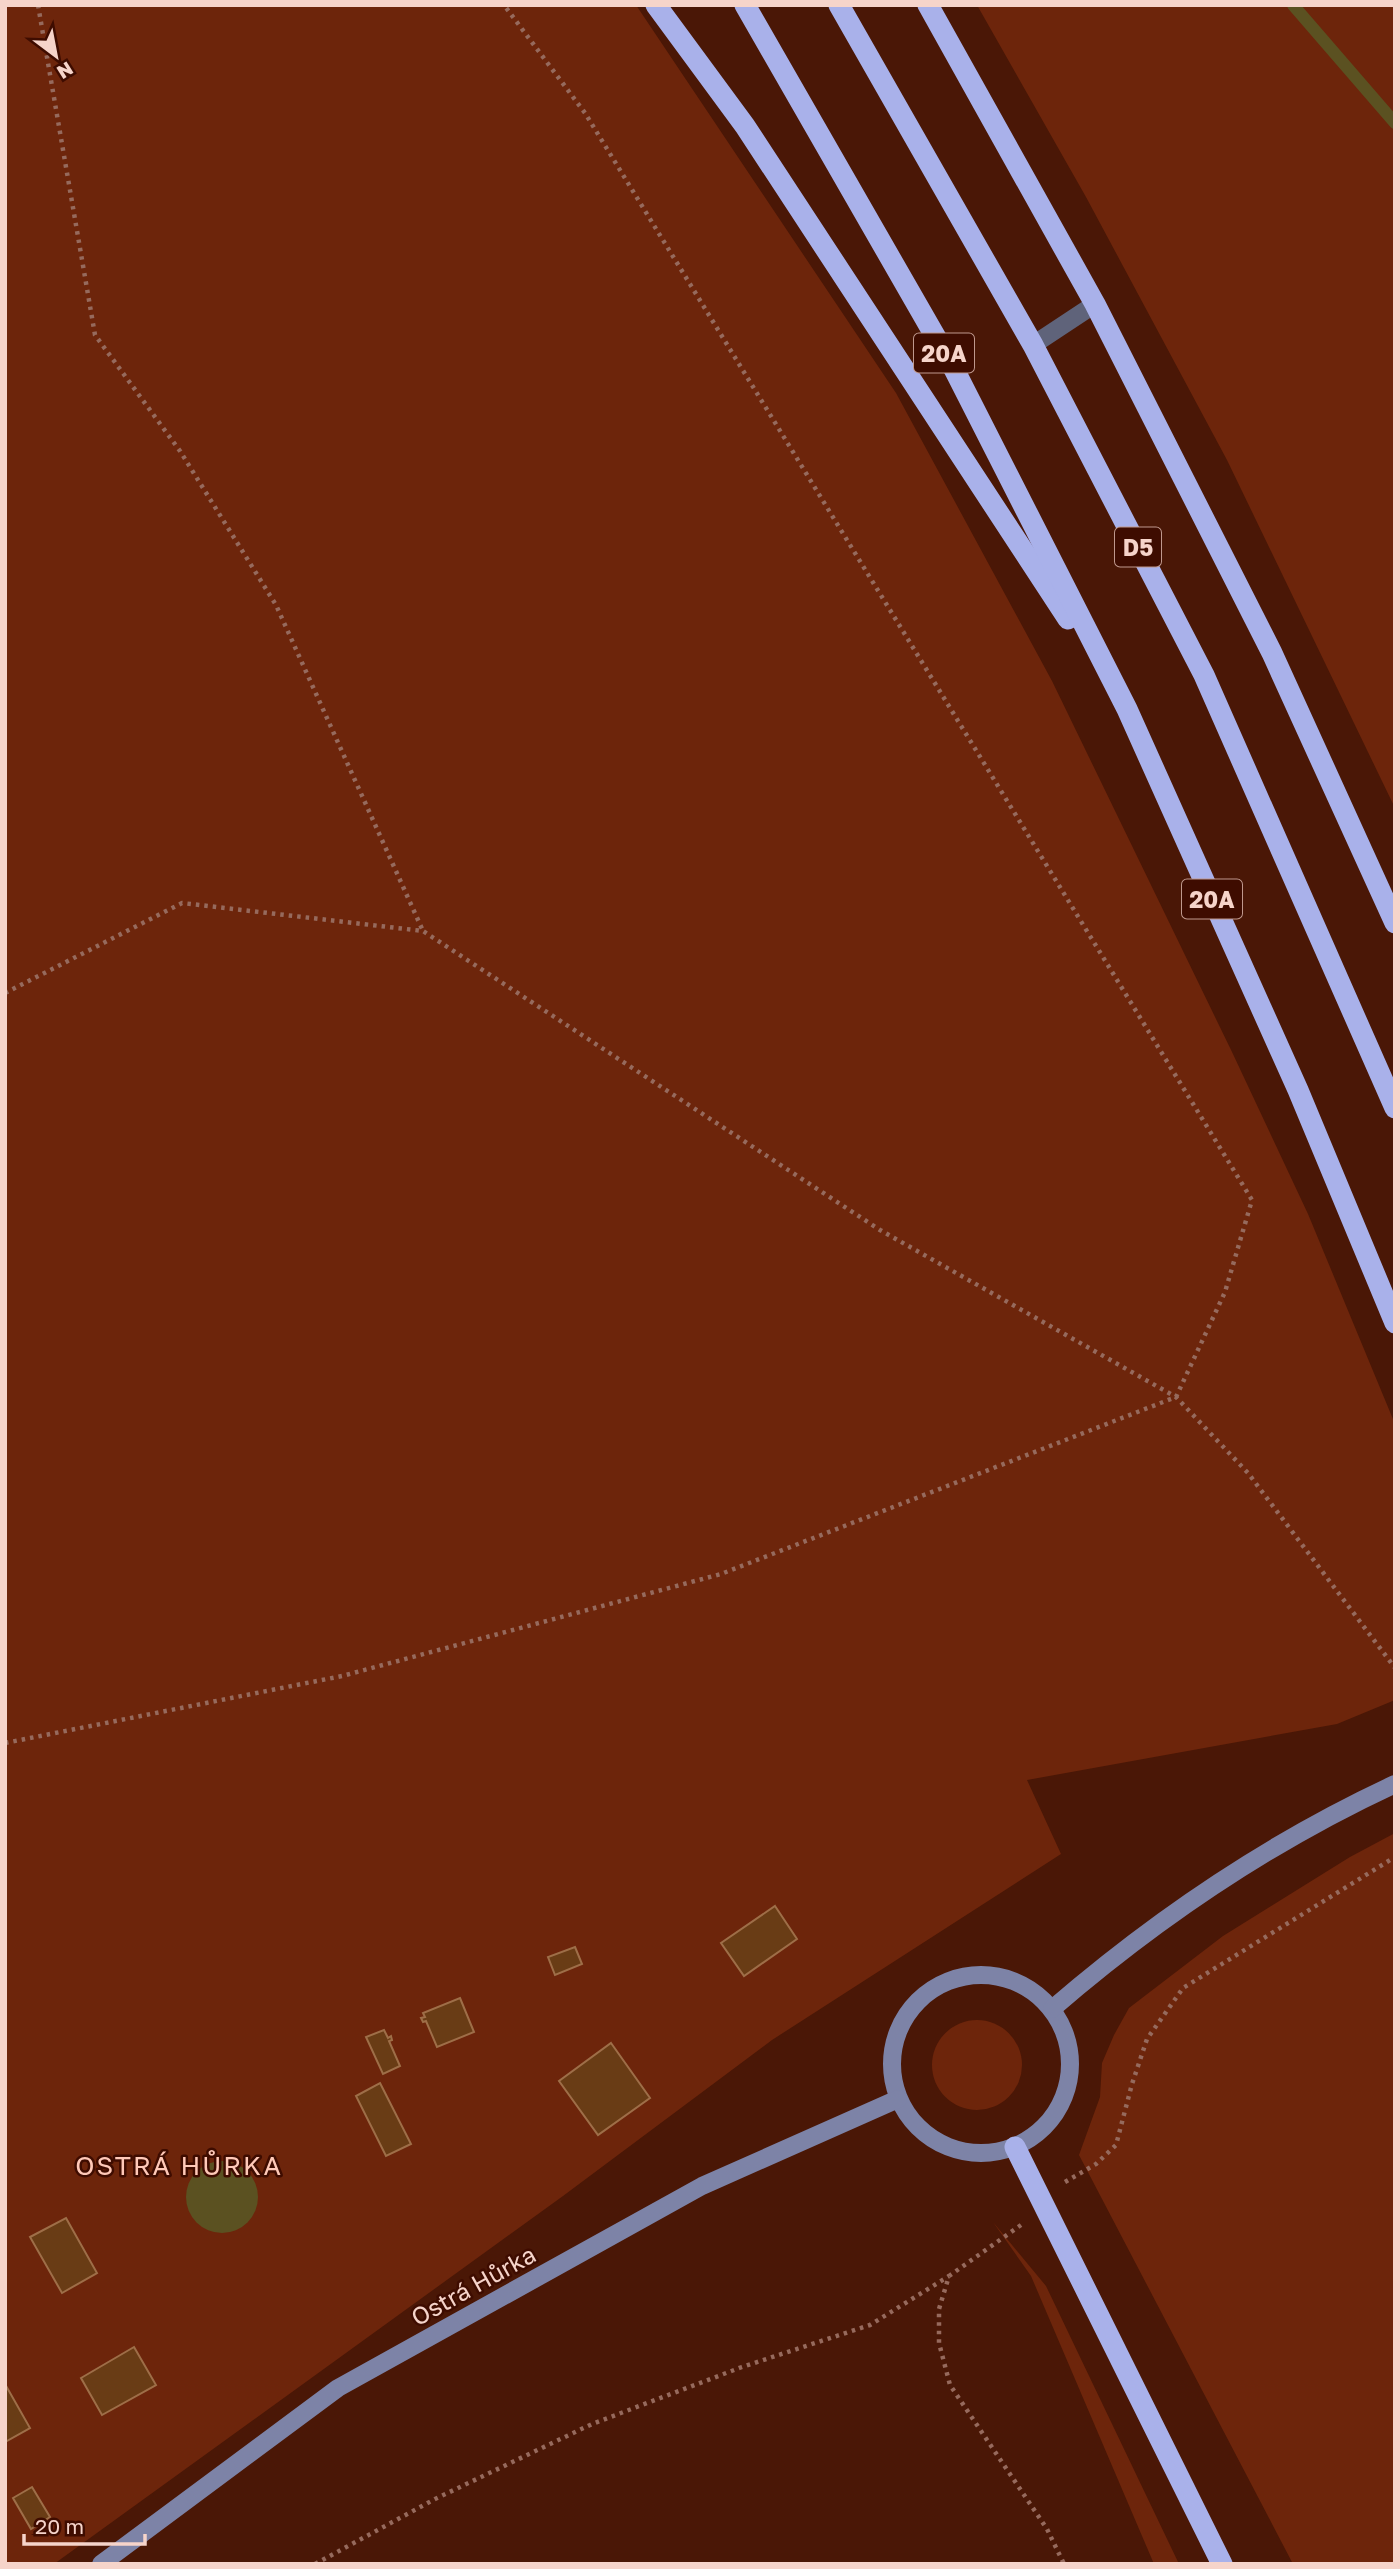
<svg xmlns="http://www.w3.org/2000/svg" width="1400" height="2569" font-family="'Golos Text',sans-serif">
	<style>
		.green { fill: #6d250b }
		.water { fill: #5b5121 }
		.lines { fill: none; stroke-linecap: round; stroke-linejoin: round }
		.stream { stroke: #5b5121; stroke-width: 12 }
		.building { fill: #693c15; stroke: #9e6e48; stroke-width: 2 }
		.path { stroke: #966a5d; stroke-width: 4.5; stroke-dasharray: 3.5 5; stroke-linecap: butt }
		.lane { stroke: #5f637a; stroke-width: 18 }
		.secondary { stroke: #7d83a7; stroke-width: 18 }
		.highway { stroke: #a9b1ea; stroke-width: 21 }
		.labels { text-anchor: middle; dominant-baseline: central; stroke-width: 5; stroke-linejoin: round; paint-order: stroke }
		.shield { fill: #3e0c00; stroke: #bf988d; stroke-width: 2 }
		.shield-label { font-size: 23px; font-weight: bold; fill: #f6d4ca }
		.street-label { font-size: 24px; fill: #f6d4ca; stroke: #3e0c00 }
		.neighbourhood-label { font-size: 26px; letter-spacing: 2px; fill: #ffc9b8; stroke: #3e0c00 }
	</style>
	<rect width="100%" height="100%" fill="#4a1706"/>
	<g class="green">
		<path d="M5 5H636L896 393 1052 681 1232 1052 1308 1214 1395 1424V1700L1337 1724 1027 1780 1061 1854 772 2040 563 2196 54 2564H5Z"/>
		<path d="M977 5H1395V808L1227 460 1086 197Z"/>
		<path d="M1395 1833V2564H1293L1079 2155 1100 2097 1102 2063 1114 2035 1129 2008 1223 1936 1350 1857Z"/>
		<circle cx="977" cy="2065" r="45"/>
		<path d="M993 2222 1046 2286 1179 2564H1154L1031 2276Z"/>
	</g>
	<circle class="water" cx="222" cy="2197" r="36"/>
	<g class="lines">
		<path class="stream" d="M1293 5 1395 123"/>
	</g>
	<g class="building">
		<path d="M775 1906 797 1939 744 1976 721 1943Z"/>
		<path d="M575 1947 582 1964 555 1975 548 1957Z"/>
		<path d="M460 1998 474 2032 437 2047 426 2021 423 2022 421 2018 425 2017 423 2013Z"/>
		<path d="M384 2030 388 2038 391 2036 392 2040 389 2041 400 2066 383 2074 366 2037Z"/>
		<path d="M611 2043 650 2098 598 2135 559 2081Z"/>
		<path d="M380 2083 411 2144 386 2156 356 2096Z"/>
		<path d="M66 2218 97 2273 62 2293 30 2237Z"/>
		<path d="M134 2347 156 2385 102 2415 81 2378Z"/>
		<path d="M5 2384 30 2428 5 2442Z"/>
		<path d="M32 2487 50 2517 31 2529 13 2498Z"/>
	</g>
	<g class="lines">
		<g class="path">
			<path d="M38 5 95 335 180 451 276 605 423 931"/>
			<path d="M5 993 182 903 423 931 880 1230 1176 1397 1248 1473 1395 1668"/>
			<path d="M5 1743 342 1676 721 1574 1176 1397 1225 1292 1252 1200 585 113 504 5"/>
			<path d="M1065 2182 1096 2164 1116 2145 1132 2084 1147 2039 1183 1988 1395 1857"/>
			<path d="M1021 2225 949 2276 939 2309V2343L950 2385 1047 2529 1064 2564"/>
			<path d="M315 2564 435 2499 592 2424 742 2367 870 2325 949 2276"/>
		</g>
		<path class="lane" d="M1033 345 1095 304"/>
		<g class="secondary">
			<circle cx="981" cy="2064" r="89"/>
			<path d="M1052 2009C1155 1920 1270 1842 1395 1784"/>
			<path d="M101 2564 338 2388 702 2186 898 2099"/>
		</g>
		<g class="highway">
			<path d="M656 5 745 126 1068 619"/>
			<path d="M745 5 954 369 1127 709 1298 1090 1395 1323"/>
			<path d="M839 5 1033 345 1204 675 1395 1108"/>
			<path d="M928 5 1095 304 1272 653 1395 923"/>
			<path d="M1015 2147 1222 2564"/>
		</g>
	</g>
	<g class="labels">
		<g class="shield">
			<rect x="914" y="333.5" width="60" height="39" rx="5"/>
			<rect x="1115" y="527.5" width="46" height="39" rx="5"/>
			<rect x="1182" y="879.5" width="60" height="39" rx="5"/>
		</g>
		<g class="shield-label">
			<text x="944" y="353">20A</text>
			<text x="1138" y="547">D5</text>
			<text x="1212" y="899">20A</text>
		</g>
		<g class="street-label">
			<text transform="translate(473 2285) rotate(-29)">Ostrá Hůrka</text>
		</g>
		<g class="neighbourhood-label">
			<text x="179" y="2165">OSTRÁ HŮRKA</text>
		</g>
	</g>
	<rect width="1400" height="2569" fill="none" stroke="#f6d4ca" stroke-width="14"/>
	<g transform="translate(56 56) rotate(148)" stroke="#3e0c00" stroke-width="5" paint-order="stroke">
	<path d="M0-5L12 26L0 18L-12 26Z" fill="#f6d4ca"/>
	<text y="-10" font-size="19" font-weight="bold" text-anchor="middle" fill="#f6d4ca">N</text>
	</g>
	<path d="M24 2534v10h121v-10" fill="none" stroke="#f6d4ca" stroke-width="3.5"/>
	<text x="35" y="2534" font-size="21" fill="#f6d4ca" stroke="#3e0c00" stroke-width="5" paint-order="stroke">20 m</text>
</svg>
